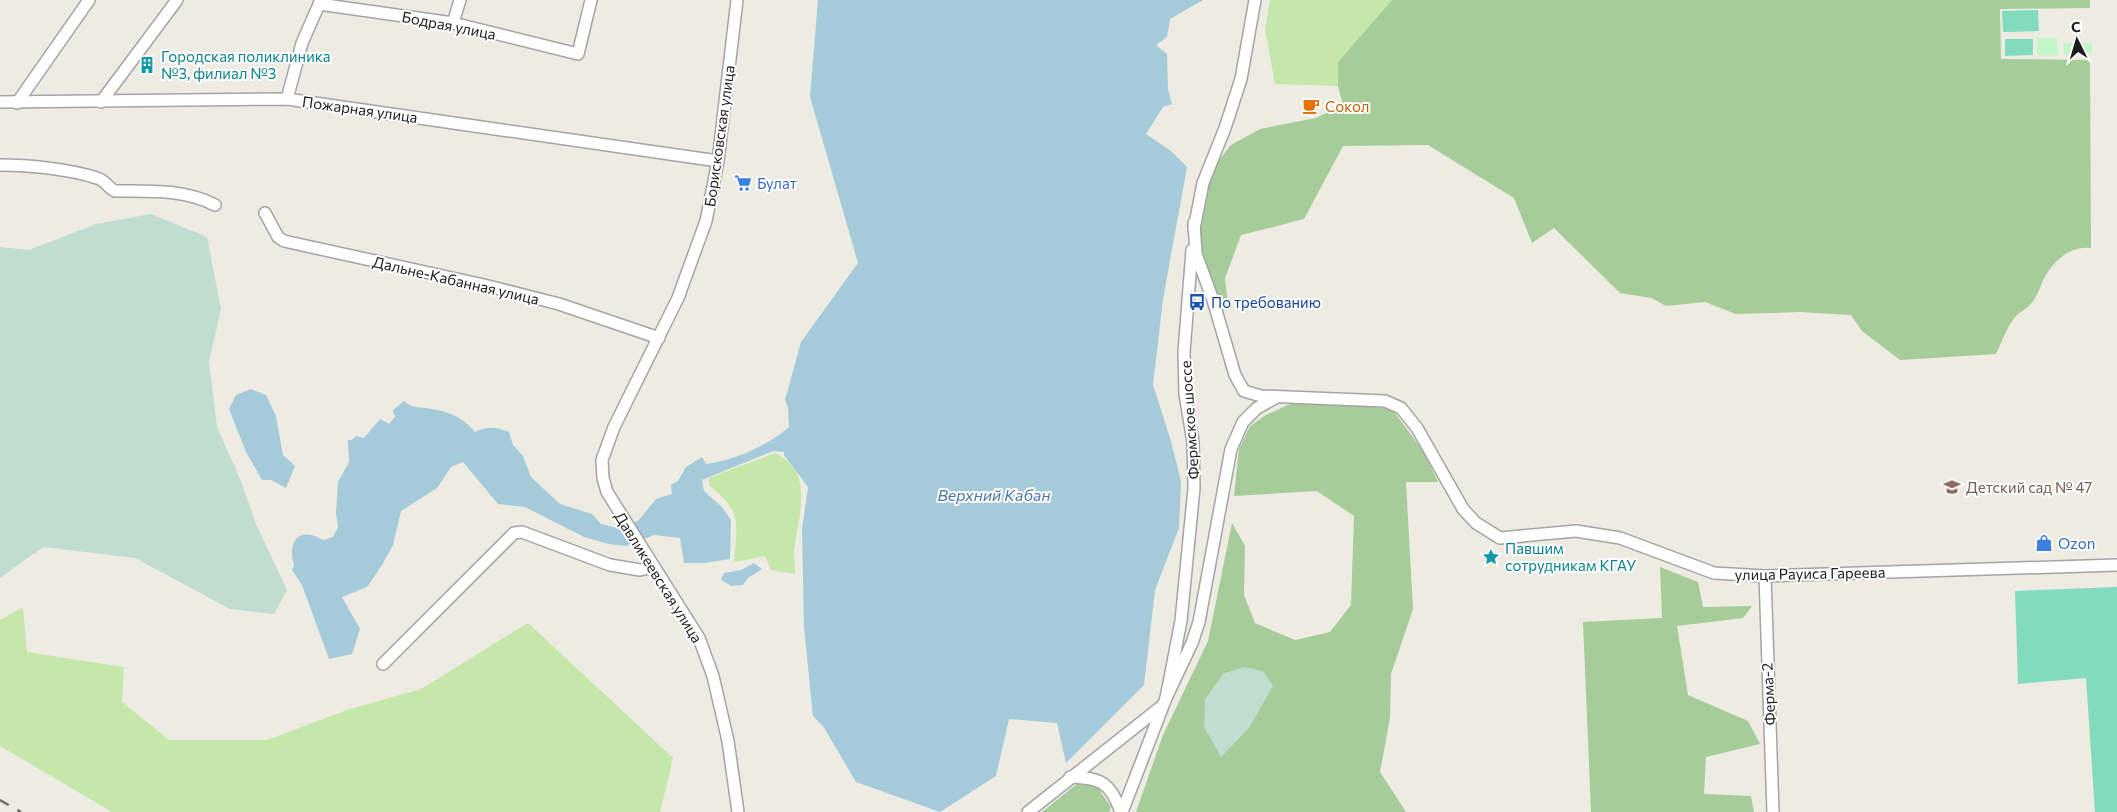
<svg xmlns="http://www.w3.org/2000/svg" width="2117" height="812" font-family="Commissioner,sans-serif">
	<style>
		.grass { fill: #c5e7aa }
		.forest { fill: #a5cc99 }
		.wetland { fill: #c1dcd1 }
		.park { fill: #c1f7c8 }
		.pitch { fill: #83dbbe }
		.water { fill: #a5cbda }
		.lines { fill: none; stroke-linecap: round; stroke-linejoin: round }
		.minor-casing { stroke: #a4a4a4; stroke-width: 14 }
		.minor { stroke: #fff; stroke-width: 11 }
		.rail { stroke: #6b6b6b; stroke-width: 2.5; stroke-dasharray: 10 10; stroke-linecap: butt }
		.labels { text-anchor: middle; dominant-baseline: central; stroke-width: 4; stroke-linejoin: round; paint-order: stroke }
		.street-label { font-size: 15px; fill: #1d1d1d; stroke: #fff }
		.culture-label { font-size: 15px; fill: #0d838f; stroke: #fff; text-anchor: start }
		.food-label { font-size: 15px; fill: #c56008; stroke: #fff; text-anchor: start }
		.shop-label { font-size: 15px; fill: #366cbe; stroke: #fff; text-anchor: start }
		.transit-label { font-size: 15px; fill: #164399; stroke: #fff; text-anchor: start }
		.education-label { font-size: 15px; fill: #785e54; stroke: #fff; text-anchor: start }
		.water-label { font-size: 16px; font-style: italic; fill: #4d76a9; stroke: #fff }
	</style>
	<rect width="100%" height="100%" fill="#eeebe3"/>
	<g class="grass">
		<path d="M1270 0H1392L1338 62V86L1275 84 1265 29Z"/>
		<path d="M775 453C816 472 798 516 794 551 794 559 795 567 795 574L771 570 765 556 734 562C737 522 743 513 709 485V478Z"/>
		<path d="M23 607 27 652 124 667 122 702 169 740H267L347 710 421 689 528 623 673 758 660 812H112L0 746V620Z"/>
	</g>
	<g class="forest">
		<path d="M1392 0H2090V8L2000 9 2001 59 2090 60 2091 248C2069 246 2053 261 2043 280 2040 288 2038 294 2033 301 2029 308 2021 311 2016 316 2007 326 2002 342 1996 354L1900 360 1862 331 1851 315 1800 312 1736 314 1705 302 1666 306 1652 298 1620 293 1554 228 1532 243 1514 198 1428 145 1343 146 1304 219 1241 235 1225 278 1228 304 1220 314 1202 255 1199 223 1209 184 1219 160 1231 145 1260 129 1316 118 1343 105 1338 86V62Z"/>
		<path d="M1332 403 1392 409 1423 451 1438 482H1406L1413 609 1391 674 1390 718 1380 772 1406 812H1136L1163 735 1208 641 1232 523 1245 546 1244 595 1255 623 1295 640 1330 632 1351 605 1354 516 1317 491 1234 496 1239 449 1250 426 1266 415 1290 404Z"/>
		<path d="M1660 567 1698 582 1703 607 1752 606 1743 618 1677 626 1688 695 1748 721 1760 744 1706 757 1704 794 1751 796 1754 812H1591L1583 622 1662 618Z"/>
		<path d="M1078 783 1098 788 1111 807 1109 812H1042Z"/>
	</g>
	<g class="wetland">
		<path d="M151 214 207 237 221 309 209 362 217 427 241 481 256 524 287 590 274 614 230 609 135 558 43 547 0 578V247L29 250 96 224Z"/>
		<path d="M1244 667 1263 671 1273 686 1249 728 1221 757 1204 727 1205 699 1224 673Z"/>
	</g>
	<g class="park">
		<path d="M2037 38H2057L2058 55H2037Z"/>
		<path d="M2063 43H2092V53L2064 54Z"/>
	</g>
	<g class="pitch">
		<path d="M2038 10 2039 31 2003 32 2002 11Z"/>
		<path d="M2005 39H2033V55L2005 56Z"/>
		<path d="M2117 587V812H2095L2086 678 2018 684 2015 591Z"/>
	</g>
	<g class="water">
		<path d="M818 0H1203L1170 19 1167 37 1156 45 1167 54 1168 90 1172 104 1163 107 1146 134 1171 151 1187 167 1163 299 1153 385 1171 441 1181 481 1179 528 1155 590 1144 685 1066 763 1057 723 1009 719 996 776 940 812 856 782 823 726 813 716 804 627 802 529 808 487 784 455V452L773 451 702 480 704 491 722 507 731 520 730 559 704 563H684L680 538 654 535 626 546 609 544 584 537 525 507 498 504 463 462 451 467 437 488 401 511 393 545 382 565 367 587 342 597 360 629 352 654 329 659 302 585 292 570 294 565C287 541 299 526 323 540L333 537 338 527 336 513 338 482 349 462 348 440H352L356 436 364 438 380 419 389 424 395 417 393 410 404 401C412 408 416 407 426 408 447 411 462 416 475 432 488 426 496 427 509 432L513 445 523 456 531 477 560 504 592 514 601 524 621 529 639 520 656 499 672 494 671 485 678 481 686 467 702 457 706 464C735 460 767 446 789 427L788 408 785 400 801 342 858 263 810 97Z"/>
		<path d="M251 389 266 395 276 416 283 455 295 466 286 488 271 480H262L246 452 229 409 236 395Z"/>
		<path d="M754 563 762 569 748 578 743 585 731 586 721 580 724 573 741 570Z"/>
	</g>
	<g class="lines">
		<g class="minor-casing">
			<g id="minor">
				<path d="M737 0 718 161 706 221 678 298 614 427 602 460 603 478 607 492 699 638 713 676 728 741 738 812"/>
				<path d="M319 4 453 23 578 54 591 0"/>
				<path d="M453 23 460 0"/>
				<path d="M287 99 302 43 321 0"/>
				<path d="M0 102 287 99 718 161"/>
				<path d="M101 102 177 0"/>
				<path d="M17 103 89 0"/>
				<path d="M0 165C29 165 69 169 97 178 105 180 108 188 115 191 149 191 184 189 215 205"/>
				<path d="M265 213 278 237 284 241 484 285 559 304 659 338"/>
				<path d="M1194 223 1196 254 1213 300 1235 375 1244 391 1261 396 1385 401 1401 408 1417 428 1463 509 1476 523 1500 538 1576 531 1620 538 1714 573 1765 576 2117 565"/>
				<path d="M1194 229 1203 183 1225 128 1241 79 1255 0"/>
				<path d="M1765 576 1773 812"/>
				<path d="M383 664 514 533 522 532 610 565 640 570 653 567"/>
				<path d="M1166 698 1181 621 1194 488 1193 442 1185 394 1184 352 1192 250"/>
				<path d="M1070 777C1101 778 1110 782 1121 812"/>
				<path d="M1028 812 1162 706"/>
				<path d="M1122 812 1166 698 1192 643 1199 622 1231 449 1243 422 1257 408 1277 397"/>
			</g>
		</g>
		<use href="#minor" class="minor"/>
		<path class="rail" d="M0 800 21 812"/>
	</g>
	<defs>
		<g id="building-bare" transform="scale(1.35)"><path d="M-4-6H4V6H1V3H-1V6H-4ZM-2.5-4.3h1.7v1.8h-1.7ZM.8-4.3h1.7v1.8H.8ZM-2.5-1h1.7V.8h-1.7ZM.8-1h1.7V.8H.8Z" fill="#0f9aa8" stroke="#fff" stroke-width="2.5" paint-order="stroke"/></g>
		<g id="cafe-bare" transform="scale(1.35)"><path d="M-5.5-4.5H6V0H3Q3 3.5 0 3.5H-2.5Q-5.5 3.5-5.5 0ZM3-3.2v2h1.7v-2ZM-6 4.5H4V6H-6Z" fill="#e8710a" stroke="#fff" stroke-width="2.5" paint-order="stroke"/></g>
		<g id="supermarket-bare" transform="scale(1.35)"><path d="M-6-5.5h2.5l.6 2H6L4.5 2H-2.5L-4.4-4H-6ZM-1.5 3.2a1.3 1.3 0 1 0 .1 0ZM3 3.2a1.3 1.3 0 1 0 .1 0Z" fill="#3f7fe0" stroke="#fff" stroke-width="2.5" paint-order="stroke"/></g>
		<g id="bus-bare" transform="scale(1.35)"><path d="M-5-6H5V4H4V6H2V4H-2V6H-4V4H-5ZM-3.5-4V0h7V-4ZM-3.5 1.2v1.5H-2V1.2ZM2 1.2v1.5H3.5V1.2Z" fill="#1a4fb4" stroke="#fff" stroke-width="2.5" paint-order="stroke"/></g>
		<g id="school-bare" transform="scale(1.35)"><path d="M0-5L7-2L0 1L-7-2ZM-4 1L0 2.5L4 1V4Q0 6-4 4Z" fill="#8d6e63" stroke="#fff" stroke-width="2.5" paint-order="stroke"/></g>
		<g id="shop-bare" transform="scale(1.35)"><path d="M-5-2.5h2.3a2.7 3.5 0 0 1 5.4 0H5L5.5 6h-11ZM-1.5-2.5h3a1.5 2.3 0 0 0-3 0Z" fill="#3f7fe0" stroke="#fff" stroke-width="2.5" paint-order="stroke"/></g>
		<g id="sight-bare" transform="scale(1.35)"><path d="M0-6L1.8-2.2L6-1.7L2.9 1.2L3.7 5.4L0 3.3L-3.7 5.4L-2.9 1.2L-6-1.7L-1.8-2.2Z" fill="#0f9aa8" stroke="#fff" stroke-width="2.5" paint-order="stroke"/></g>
	</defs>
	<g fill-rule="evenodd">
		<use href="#building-bare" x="147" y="65"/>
		<use href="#cafe-bare" x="1311" y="106"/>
		<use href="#supermarket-bare" x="743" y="183"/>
		<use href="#bus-bare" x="1197" y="302"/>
		<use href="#school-bare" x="1952" y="487"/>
		<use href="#shop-bare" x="2044" y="543"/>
		<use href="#sight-bare" x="1491" y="557"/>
	</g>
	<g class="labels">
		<g class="street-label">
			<text transform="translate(449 25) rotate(11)">Бодрая улица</text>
			<text transform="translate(360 109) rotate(8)">Пожарная улица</text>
			<text transform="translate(719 136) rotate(-82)">Борисковская улица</text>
			<text transform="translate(456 280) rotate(13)">Дальне-Кабанная улица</text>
			<text transform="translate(1189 420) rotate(-94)">Фермское шоссе</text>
			<text transform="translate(1810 573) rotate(-1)">улица Рауиса Гареева</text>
			<text transform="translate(659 577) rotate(58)">Давликеевская улица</text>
			<text transform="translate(1768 694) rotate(-93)">Ферма-2</text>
		</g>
		<g class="culture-label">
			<text x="161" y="56">Городская поликлиника<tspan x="161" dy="17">№3, филиал №3</tspan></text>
			<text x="1505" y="548">Павшим<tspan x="1505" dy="17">сотрудникам КГАУ</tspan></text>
		</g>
		<g class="food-label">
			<text x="1325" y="106">Сокол</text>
		</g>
		<g class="shop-label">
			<text x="757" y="183">Булат</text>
			<text x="2058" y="543">Ozon</text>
		</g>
		<g class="transit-label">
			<text x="1211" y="302">По требованию</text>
		</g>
		<g class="education-label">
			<text x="1966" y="487">Детский сад № 47</text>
		</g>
		<g class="water-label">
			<text x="994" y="494">Верхний Кабан</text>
		</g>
	</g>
	<g transform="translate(2077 40) rotate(355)" stroke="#ffffff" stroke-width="4" paint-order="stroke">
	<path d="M0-4L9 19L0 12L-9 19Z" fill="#1d1d1d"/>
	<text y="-8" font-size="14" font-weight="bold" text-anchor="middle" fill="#1d1d1d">С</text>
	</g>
</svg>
